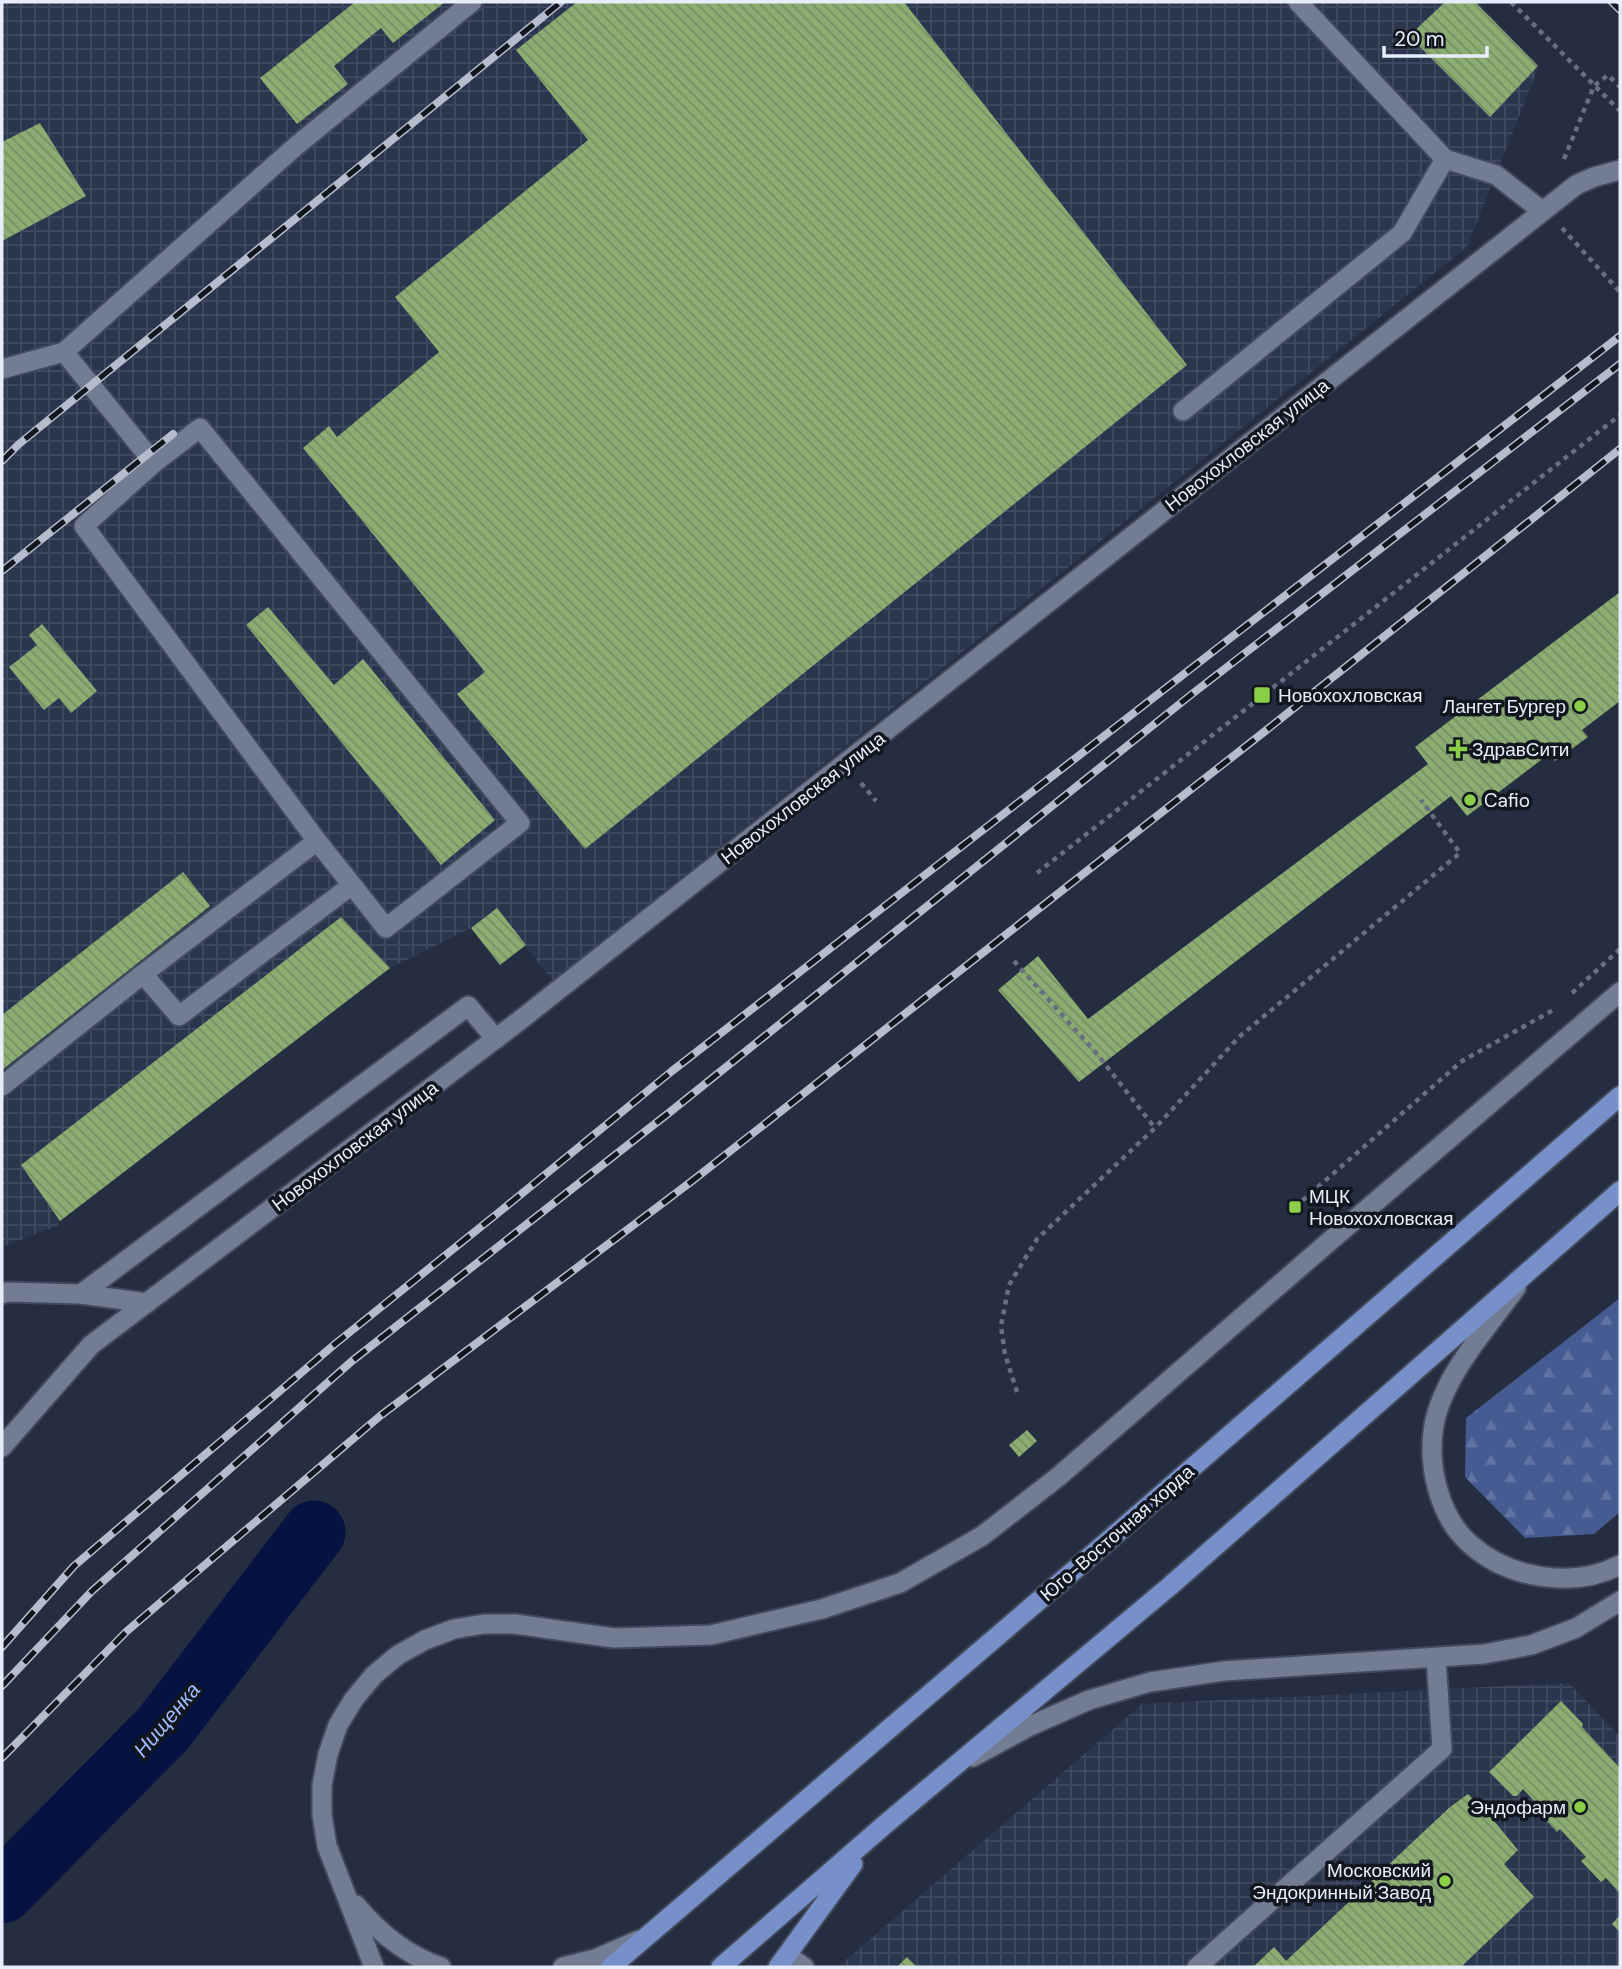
<svg xmlns="http://www.w3.org/2000/svg" width="1622" height="1969" font-family="'DM Sans',sans-serif">
	<style>
		.industrial { fill: url(#industrial-grid) }
		.forest { fill: url(#forest-firs) }
		.lines { fill: none; stroke-linecap: round; stroke-linejoin: round }
		.river { stroke: #061241; stroke-width: 63 }
		.building { fill: url(#building-back-hatch) }
		.service-casing { stroke: #42495a; stroke-width: 23 }
		.tertiary-casing { stroke: #42495a; stroke-width: 23 }
		.primary-casing { stroke: #42495a; stroke-width: 23 }
		.path { stroke: #676f80; stroke-width: 4.5; stroke-dasharray: 5 5; stroke-linecap: butt }
		.service { stroke: #727c93; stroke-width: 19 }
		.tertiary { stroke: #727c93; stroke-width: 19 }
		.primary { stroke: #7890ca; stroke-width: 19 }
		.rail-casing { stroke: #b6bccb; stroke-width: 8 }
		.rail { stroke: #12161f; stroke-width: 5; stroke-dasharray: 16; stroke-linecap: butt }
		.poi-dot { fill: #8bce47; stroke: #12161f; stroke-width: 2.5 }
		.labels { text-anchor: middle; dominant-baseline: central; stroke-width: 7; stroke-linejoin: round; paint-order: stroke }
		.street-label { font-size: 19px; fill: #e7edfa; stroke: #12161f }
		.poi-label { font-size: 19px; fill: #e7edfa; stroke: #12161f; text-anchor: start }
		.water-label { font-size: 21px; font-style: italic; fill: #a1bdfe; stroke: #12161f }
	</style>
	<defs>
		<pattern id="industrial-grid" width="8" height="8" patternUnits="userSpaceOnUse" patternTransform="scale(1.75)"><rect width="8" height="8" fill="#2a354e"/><path d="M0 4h8M4 0v8" fill="none" stroke="#3f4960"/></pattern>
		<pattern id="forest-firs" width="22" height="20" patternUnits="userSpaceOnUse" patternTransform="scale(1.75)"><rect width="22" height="20" fill="#455b92"/><path d="M5 1l3.5 6h-7zM16 11l3.5 6h-7z" fill="#6073a2"/></pattern>
		<pattern id="building-back-hatch" width="6" height="6" patternUnits="userSpaceOnUse" patternTransform="scale(1.75)"><rect width="6" height="6" fill="#8cad71"/><path d="M-1 5l2 2M0 0l6 6M5-1l2 2" fill="none" stroke="#778e66"/></pattern>
	</defs>
	<rect width="100%" height="100%" fill="#252e41"/>
	<g class="industrial">
		<path d="M2 2H1477L1539 66 1467 247 553 981 496 908 471 928 390 968 60 1221 57 1226 2 1247Z"/>
		<path d="M1569 1683 1620 1737V1967H838L1142 1704Z"/>
	</g>
	<path class="forest" d="M1620 1298V1512L1594 1534 1525 1538 1465 1477 1466 1418Z"/>
	<g class="lines">
		<path class="river" d="M2 1892 163 1729 314 1532"/>
	</g>
	<g class="building">
		<path d="M355 2H445L393 43 381 28 334 66 348 84 297 124 260 78Z"/>
		<path d="M577 2H904L1187 365 585 849 457 694 485 672 303 448 329 426 337 437 439 352 395 297 588 140 516 50Z"/>
		<path d="M1445 2H1475L1538 66 1490 117 1409 36Z"/>
		<path d="M40 123 86 196 2 241V142Z"/>
		<path d="M1620 592V701L1582 730 1588 737 1555 761 1549 754 1467 816 1451 796 1079 1082 998 990 1038 956 1088 1019 1428 764 1415 747Z"/>
		<path d="M268 607 334 685 363 659 495 820 441 865 246 625Z"/>
		<path d="M42 624 97 691 71 713 59 698 44 710 9 667 37 645 29 635Z"/>
		<path d="M183 872 210 906 2 1070V1015Z"/>
		<path d="M497 908 526 945 500 965 471 928Z"/>
		<path d="M341 917 390 968 60 1221 21 1165Z"/>
		<path d="M1027 1430 1037 1441 1019 1457 1009 1445Z"/>
		<path d="M1561 1701 1583 1724 1582 1727 1620 1768V1894L1606 1878 1601 1882 1581 1861 1586 1857 1560 1829 1557 1832 1546 1820 1549 1817 1523 1789 1517 1796H1513L1489 1772Z"/>
		<path d="M1468 1794 1489 1815 1518 1850 1504 1864 1534 1897 1461 1967H1253L1274 1947 1286 1961 1450 1807Z"/>
		<path d="M1620 1915V1932L1612 1924Z"/>
		<path d="M907 1957 917 1967H897Z"/>
	</g>
	<g class="lines">
		<g class="service-casing">
			<g id="service">
				<path d="M1298 2 1445 159 1496 175 1542 211"/>
				<path d="M64 352 296 146 472 2"/>
				<path d="M2 369 64 352 154 463"/>
				<path d="M1183 411 1402 233 1445 159"/>
				<path d="M200 428 520 823 386 928 352 885 179 1016 143 974 317 841 84 526 154 463Z"/>
				<path d="M317 841 352 885"/>
				<path d="M2 1086 143 974"/>
				<path d="M2 1294 7 1292 81 1294 147 1303"/>
				<path d="M81 1294 468 1006 496 1039"/>
				<path d="M787 1955 804 1967"/>
				<path d="M1197 1967 1442 1749 1436 1658"/>
			</g>
		</g>
		<g class="tertiary-casing">
			<g id="tertiary">
				<path d="M1516 1288C1487 1328 1443 1376 1434 1425 1427 1465 1439 1517 1470 1544 1509 1579 1574 1589 1620 1565"/>
				<path d="M2 1447 91 1345 519 1021 1576 185 1594 177 1620 170"/>
				<path d="M973 1757 1030 1726 1089 1700 1150 1682 1224 1671 1484 1654 1531 1645 1576 1628 1620 1601"/>
				<path d="M356 1905C379 1933 406 1955 441 1967"/>
				<path d="M374 1967 327 1846 322 1815V1785L328 1754 338 1725 354 1699 374 1675 398 1655 425 1640 454 1629 484 1624H515L614 1638 711 1635 822 1609 900 1583 982 1536 1058 1477 1324 1246 1620 992"/>
				<path d="M563 1967 595 1959 639 1940"/>
			</g>
		</g>
		<g class="primary-casing">
			<g id="primary">
				<path d="M611 1967 1064 1579 1620 1096"/>
				<path d="M721 1967 889 1821 1170 1586 1620 1191"/>
				<path d="M778 1967 853 1864"/>
			</g>
		</g>
		<g class="path">
			<path d="M1511 2 1620 111"/>
			<path d="M1564 159 1594 86 1608 75 1620 87"/>
			<path d="M1562 228 1620 292"/>
			<path d="M861 783 876 801"/>
			<path d="M1037 873 1620 415"/>
			<path d="M1014 961 1097 1054 1155 1128"/>
			<path d="M1572 993 1620 949"/>
			<path d="M1295 1207 1462 1061 1555 1009"/>
			<path d="M1017 1392 1005 1354 1001 1326 1009 1285 1037 1239 1155 1128 1239 1037 1460 853 1421 800"/>
		</g>
		<use href="#service" class="service"/>
		<use href="#tertiary" class="tertiary"/>
		<use href="#primary" class="primary"/>
		<g class="rail-casing">
			<g id="rail">
				<path d="M1612 2 1620 10"/>
				<path d="M2 461 19 444 561 2"/>
				<path d="M2 571 173 434"/>
				<path d="M2 1647 74 1566 335 1344 503 1209 672 1071 1620 336"/>
				<path d="M2 1686 92 1591 352 1361 670 1112 1192 694 1620 364"/>
				<path d="M2 1758 127 1631 380 1416 692 1181 1264 732 1620 449"/>
			</g>
		</g>
		<use href="#rail" class="rail"/>
	</g>
	<g class="poi-dot">
		<rect x="1253" y="686" width="18" height="18" rx="3.5"/>
		<circle cx="1580" cy="706" r="7"/>
		<path d="M1454.5 738.5h7v7h7v7h-7v7h-7v-7h-7v-7h7z"/>
		<circle cx="1470" cy="800" r="7"/>
		<rect x="1288" y="1200" width="14" height="14" rx="3.5"/>
		<circle cx="1580" cy="1807" r="7"/>
		<circle cx="1445" cy="1881" r="7"/>
	</g>
	<g class="labels">
		<g class="street-label">
			<text transform="translate(1247 445) rotate(-38)">Новохохловская улица</text>
			<text transform="translate(803 798) rotate(-38)">Новохохловская улица</text>
			<text transform="translate(355 1146) rotate(-37)">Новохохловская улица</text>
			<text transform="translate(1117 1533) rotate(-41)">Юго-Восточная хорда</text>
		</g>
		<g class="poi-label">
			<text x="1278" y="695">Новохохловская</text>
			<text x="1566" y="706" text-anchor="end">Лангет Бургер</text>
			<text x="1472" y="749">ЗдравСити</text>
			<text x="1484" y="800">Cafio</text>
			<text x="1309" y="1196">МЦК<tspan x="1309" dy="22">Новохохловская</tspan></text>
			<text x="1566" y="1807" text-anchor="end">Эндофарм</text>
			<text x="1431" y="1870" text-anchor="end">Московский<tspan x="1431" dy="22">Эндокринный Завод</tspan></text>
		</g>
		<g class="water-label">
			<text transform="translate(167 1720) rotate(-50)">Нищенка</text>
		</g>
	</g>
	<rect width="1622" height="1969" fill="none" stroke="#e7edfa" stroke-width="7"/>
	<path d="M1384 46v10h103v-10" fill="none" stroke="#e7edfa" stroke-width="3.5"/>
	<text x="1394" y="46" font-size="21" fill="#e7edfa" stroke="#12161f" stroke-width="5" paint-order="stroke">20 m</text>
</svg>
